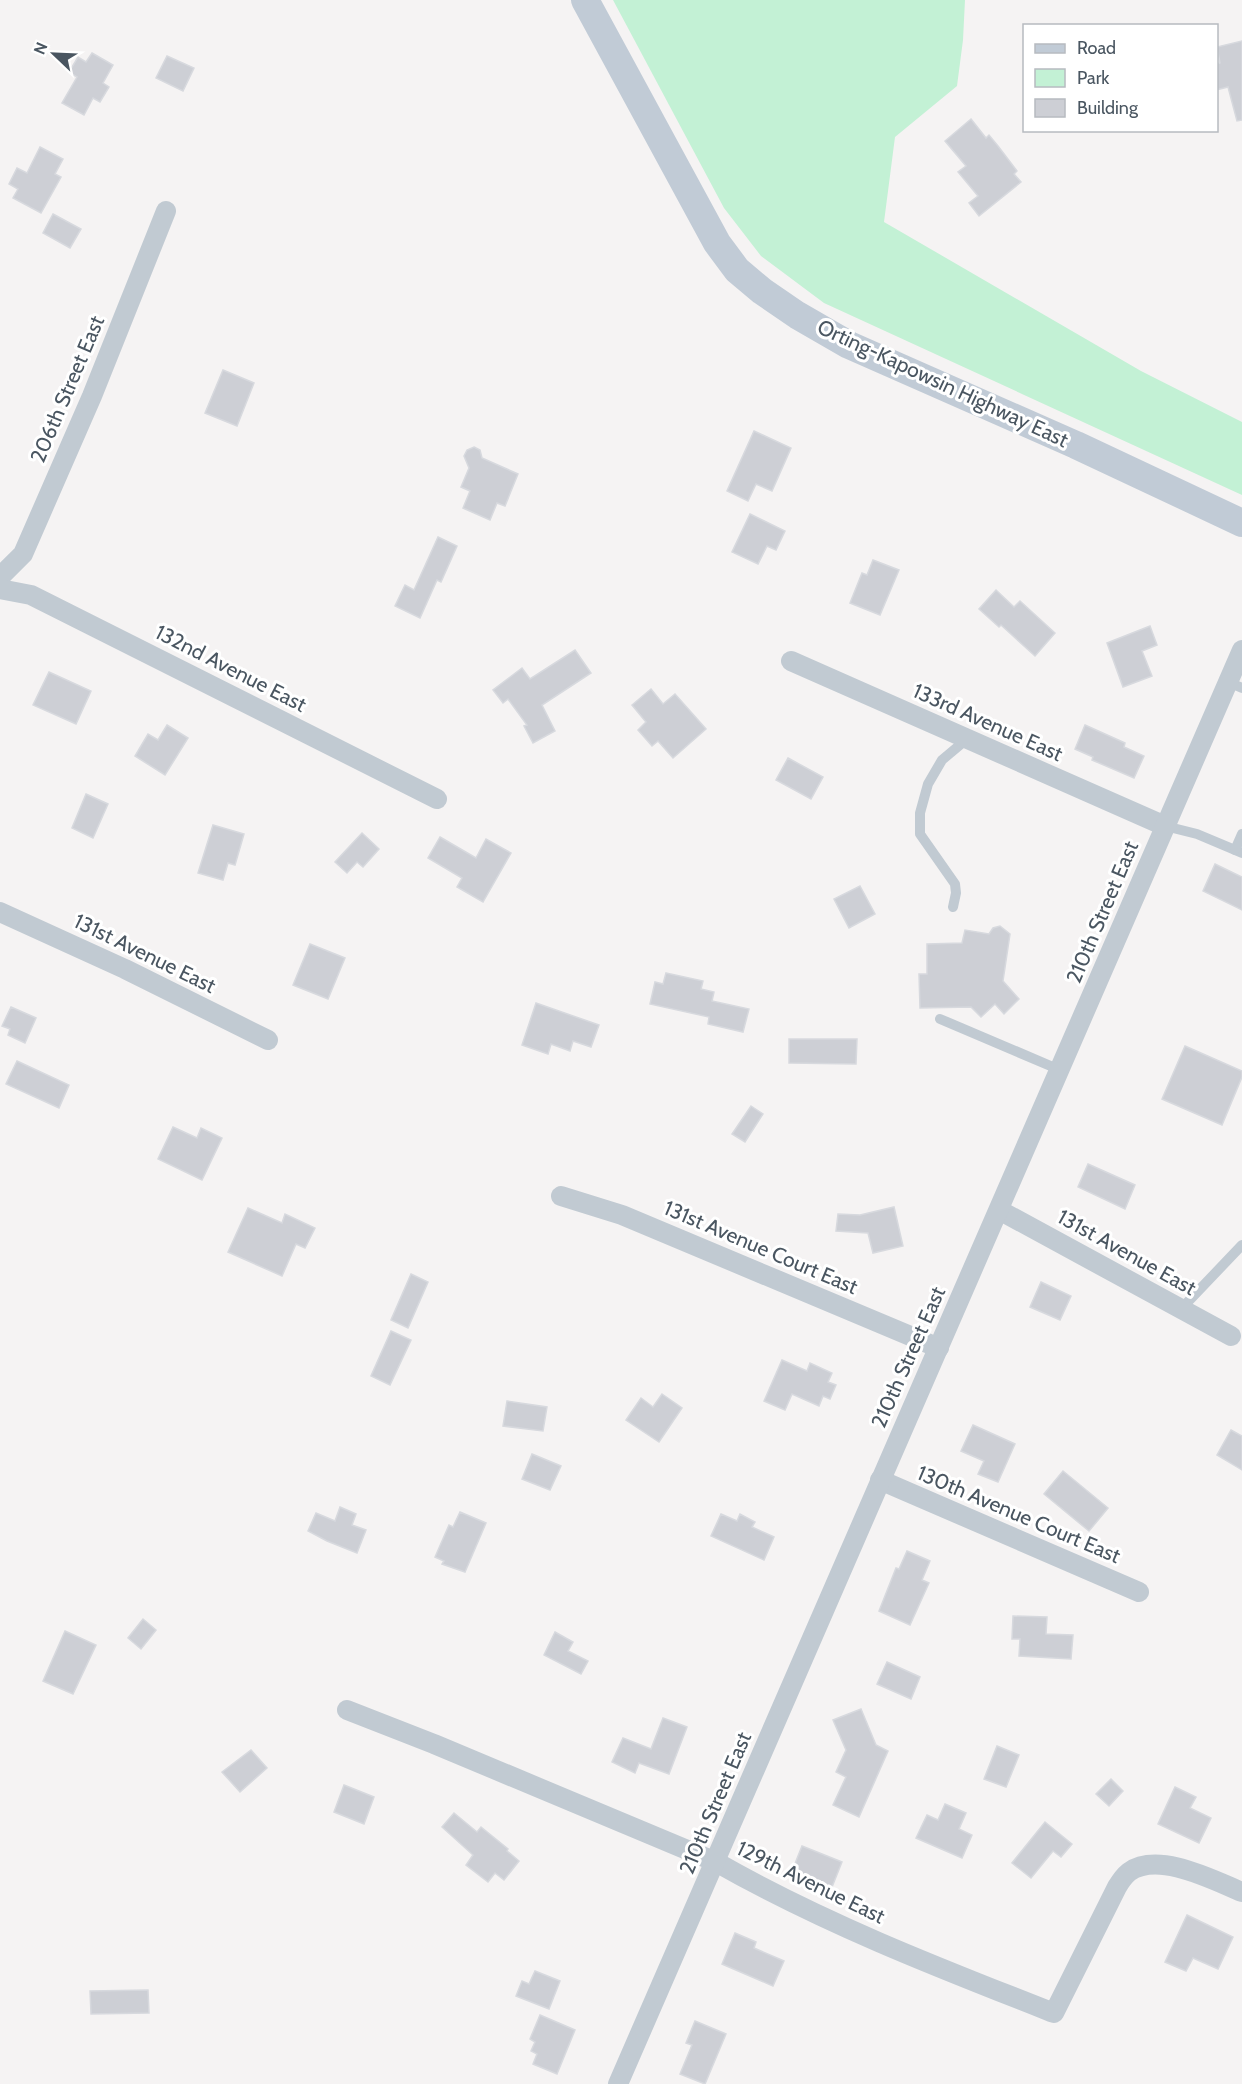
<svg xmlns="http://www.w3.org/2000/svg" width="1242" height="2084" font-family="Cabin,sans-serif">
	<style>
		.green { fill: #c3f1d5 }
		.building { fill: #cdcfd5; stroke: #d7d9de; stroke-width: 1.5 }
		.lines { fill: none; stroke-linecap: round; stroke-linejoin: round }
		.service { stroke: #c1cad2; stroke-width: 10 }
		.minor { stroke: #c1cad2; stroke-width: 20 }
		.secondary { stroke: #c1cbd6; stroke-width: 28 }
		.labels { text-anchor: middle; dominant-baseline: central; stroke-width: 6; stroke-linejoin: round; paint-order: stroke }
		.street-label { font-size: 21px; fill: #4a5661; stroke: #fff }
	</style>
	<rect width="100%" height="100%" fill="#f5f3f3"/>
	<path class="green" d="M613 0H965L963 40 957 86 895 137 884 222 1141 371 1242 422V495L824 303 761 256 724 208Z"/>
	<g class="building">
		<path d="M1242 41V120L1237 121 1228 87 1216 90V64L1220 63 1217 47Z"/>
		<path d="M92 53 113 65 103 83 109 87 100 102 93 98 84 115 62 103 77 77 69 72 78 57 86 62Z"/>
		<path d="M167 56 194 68 183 91 156 78Z"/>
		<path d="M971 119 986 138 989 135 998 146 1017 171 1014 174 1021 182 979 216 969 203 978 196 958 172 966 166 945 141Z"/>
		<path d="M40 147 63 159 55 174 61 177 41 213 13 198 18 189 9 184 17 168 27 173Z"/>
		<path d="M53 214 81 229 70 248 43 233Z"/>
		<path d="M223 370 254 383 237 426 205 413Z"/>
		<path d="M754 431 791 448 772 491 756 484 748 501 727 491Z"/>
		<path d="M474 447 480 450 482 458 518 474 505 506 497 503 490 520 463 508 470 491 461 487 469 468 464 456 467 450Z"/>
		<path d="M750 514 785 531 776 550 767 546 758 564 732 552Z"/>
		<path d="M438 537 457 546 441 582 437 580 420 618 395 606 405 585 414 590Z"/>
		<path d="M873 560 899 570 880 615 850 603 862 573 867 575Z"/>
		<path d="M996 590 1014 607 1020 601 1055 633 1035 656 1001 625 999 627 979 609Z"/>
		<path d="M1150 626 1157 645 1142 651 1152 676 1123 687 1107 643Z"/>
		<path d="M575 650 591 673 542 705 555 731 533 743 524 726 527 725 508 699 503 703 493 690 522 668 530 679Z"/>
		<path d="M49 672 91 691 76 724 33 705Z"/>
		<path d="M651 689 663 704 675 694 706 729 673 758 658 741 652 746 638 730 646 722 632 705Z"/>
		<path d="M167 725 188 738 165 775 135 756 148 734 158 740Z"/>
		<path d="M1085 725 1125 743 1124 747 1144 756 1134 778 1092 760 1093 757 1075 749Z"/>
		<path d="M788 758 823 777 811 799 776 780Z"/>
		<path d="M86 794 108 804 93 838 72 828Z"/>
		<path d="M213 825 244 834 235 865 228 863 223 880 198 873Z"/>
		<path d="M362 833 379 849 363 867 357 862 347 873 335 862Z"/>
		<path d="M440 837 476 858 486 839 511 853 483 902 457 887 462 878 428 858Z"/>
		<path d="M1215 864 1242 877V910L1203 891Z"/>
		<path d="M860 886 875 914 849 928 834 899Z"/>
		<path d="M1000 926 1010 934 1003 981 1019 999 1004 1014 995 1004 981 1017 971 1007 920 1008 919 974H927V944L962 943 965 930 989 934 993 928Z"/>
		<path d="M310 944 345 958 328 999 293 985Z"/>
		<path d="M666 973 703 981 701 989 714 992 712 1001 749 1009 743 1032 708 1024 709 1017 650 1004 655 982 663 984Z"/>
		<path d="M536 1003 599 1025 591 1047 573 1041 570 1051 551 1044 548 1054 522 1045Z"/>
		<path d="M11 1007 36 1018 25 1043 8 1035 10 1029 2 1026Z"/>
		<path d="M789 1039H857L856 1064 789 1063Z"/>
		<path d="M1185 1046 1242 1071V1077L1222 1125 1162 1099Z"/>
		<path d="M17 1061 69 1085 59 1108 6 1084Z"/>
		<path d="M751 1106 763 1114 745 1142 732 1134Z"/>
		<path d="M173 1127 197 1138 201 1128 222 1138 202 1180 158 1159Z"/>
		<path d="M1088 1164 1135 1185 1125 1209 1078 1187Z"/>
		<path d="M894 1207 903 1246 873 1253 868 1233 836 1231 838 1214 860 1215Z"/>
		<path d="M248 1208 282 1223 285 1214 315 1228 305 1248 296 1244 282 1276 228 1252Z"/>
		<path d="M411 1274 428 1282 408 1328 391 1320Z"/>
		<path d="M1041 1282 1071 1296 1060 1320 1030 1307Z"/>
		<path d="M391 1331 411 1340 390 1385 371 1376Z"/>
		<path d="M782 1360 807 1371 810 1363 832 1373 828 1382 836 1385 830 1399 823 1396 819 1406 792 1394 785 1410 764 1401Z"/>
		<path d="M662 1394 682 1408 659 1442 626 1420 641 1398 653 1407Z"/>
		<path d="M507 1401 547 1407 543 1431 503 1426Z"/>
		<path d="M973 1425 1015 1444 998 1482 978 1474 984 1461 961 1451Z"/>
		<path d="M1231 1430 1242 1436V1470L1217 1455Z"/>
		<path d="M532 1454 561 1466 550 1490 522 1479Z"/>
		<path d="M1063 1471 1108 1508 1089 1531 1044 1494Z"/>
		<path d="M340 1507 356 1514 352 1525 366 1530 357 1553 327 1541 308 1531 316 1513 335 1521Z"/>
		<path d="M460 1512 486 1523 465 1572 442 1564 444 1561 435 1557 449 1525 453 1527Z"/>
		<path d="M721 1514 737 1521 740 1514 755 1522 752 1527 774 1537 764 1560 711 1536Z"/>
		<path d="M907 1551 930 1561 922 1580 929 1583 910 1625 879 1611 896 1568 899 1569Z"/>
		<path d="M1013 1616 1047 1617 1046 1634 1073 1635 1071 1659 1019 1656 1020 1639H1012Z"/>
		<path d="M143 1619 156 1630 141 1649 128 1638Z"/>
		<path d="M65 1631 96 1645 73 1694 43 1681Z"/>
		<path d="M555 1632 573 1642 568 1651 588 1661 581 1674 544 1655Z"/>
		<path d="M887 1662 920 1677 911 1699 877 1684Z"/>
		<path d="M861 1709 876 1745 888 1751 859 1817 833 1805 846 1777 836 1772 846 1750 833 1720Z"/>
		<path d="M663 1718 687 1727 669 1774 639 1763 635 1773 612 1762 623 1738 651 1749Z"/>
		<path d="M997 1746 1019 1755 1006 1787 984 1779Z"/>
		<path d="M251 1750 267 1768 240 1792 222 1772Z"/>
		<path d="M1111 1779 1123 1791 1109 1806 1096 1794Z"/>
		<path d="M344 1785 374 1797 364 1824 334 1812Z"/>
		<path d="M1175 1787 1196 1797 1190 1808 1211 1818 1199 1843 1158 1824Z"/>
		<path d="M945 1804 966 1813 959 1829 972 1835 962 1858 916 1838 927 1815 938 1820Z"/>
		<path d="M454 1813 477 1832 481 1827 508 1849 507 1851 519 1861 504 1880 495 1873 488 1882 466 1865 473 1855 442 1827Z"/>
		<path d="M1045 1822 1072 1844 1061 1857 1053 1851 1031 1878 1012 1863Z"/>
		<path d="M802 1846 842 1862 832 1887 792 1871Z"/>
		<path d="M1187 1915 1233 1937 1218 1969 1193 1958 1186 1971 1165 1962Z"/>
		<path d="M735 1933 756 1942 754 1948 784 1961 773 1986 722 1964Z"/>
		<path d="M535 1971 560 1981 549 2009 516 1996 522 1981 529 1984Z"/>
		<path d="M148 1990 149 2013 91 2014 90 1991Z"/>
		<path d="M540 2015 575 2030 557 2074 533 2064 537 2054 531 2051 535 2042 530 2039Z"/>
		<path d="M695 2021 726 2034 705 2084 680 2074 692 2045 686 2043Z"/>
	</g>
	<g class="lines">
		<g class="service">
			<path d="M1228 682 1242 688"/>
			<path d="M1165 826 1197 834 1242 853"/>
			<path d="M1235 850 1242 834"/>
			<path d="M953 907 956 893 955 884 920 834V813L928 784 942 760 967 739"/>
			<path d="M940 1019 1060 1070"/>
			<path d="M1181 1309 1242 1245"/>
		</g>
		<g class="minor">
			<path d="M0 577 23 554 92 396 166 211"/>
			<path d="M0 589 31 595 437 799"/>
			<path d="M791 661 1165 826"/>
			<path d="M0 912 125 969 268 1040"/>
			<path d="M561 1196 622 1215 939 1348"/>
			<path d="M999 1210 1231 1336"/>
			<path d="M880 1480 1139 1592"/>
			<path d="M347 1710 434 1744 716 1862C823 1923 939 1968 1054 2013L1117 1887C1120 1882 1124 1876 1129 1872 1158 1851 1213 1880 1242 1892"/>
			<path d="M618 2084 1242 650"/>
		</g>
		<path class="secondary" d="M585 0 717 243 737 270 762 291 797 315 849 345 1076 445 1242 523"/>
	</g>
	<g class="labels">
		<g class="street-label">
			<text transform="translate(943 383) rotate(25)">Orting-Kapowsin Highway East</text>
			<text transform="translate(67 389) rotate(-67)">206th Street East</text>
			<text transform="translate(231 668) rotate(27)">132nd Avenue East</text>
			<text transform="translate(988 722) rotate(24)">133rd Avenue East</text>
			<text transform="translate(1102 912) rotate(-67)">210th Street East</text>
			<text transform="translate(145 953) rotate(26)">131st Avenue East</text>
			<text transform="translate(761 1247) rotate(23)">131st Avenue Court East</text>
			<text transform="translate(1127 1252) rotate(29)">131st Avenue East</text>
			<text transform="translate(908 1357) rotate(-66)">210th Street East</text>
			<text transform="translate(1019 1514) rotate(23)">130th Avenue Court East</text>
			<text transform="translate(715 1803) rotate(-67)">210th Street East</text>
			<text transform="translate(811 1882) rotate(26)">129th Avenue East</text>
		</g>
	</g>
	<rect x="1023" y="24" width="195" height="108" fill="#ffffff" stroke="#b7bbc0" stroke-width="1.5"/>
	<rect x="1035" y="44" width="30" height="9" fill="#c1cbd6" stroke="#b7bbc0" stroke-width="1.5"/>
	<text x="1077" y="54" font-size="18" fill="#4a5661">Road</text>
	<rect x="1035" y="69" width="30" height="18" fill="#c3f1d5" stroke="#b7bbc0" stroke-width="1.5"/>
	<text x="1077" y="84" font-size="18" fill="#4a5661">Park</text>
	<rect x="1035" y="99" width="30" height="18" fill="#cdcfd5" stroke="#b7bbc0" stroke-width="1.5"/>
	<text x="1077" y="114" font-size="18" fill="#4a5661">Building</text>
	<g transform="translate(54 54) rotate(293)" stroke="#ffffff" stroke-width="4.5" paint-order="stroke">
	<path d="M0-4.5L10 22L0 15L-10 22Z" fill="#4a5661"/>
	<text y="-9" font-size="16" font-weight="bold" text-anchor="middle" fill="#4a5661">N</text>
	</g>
</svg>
